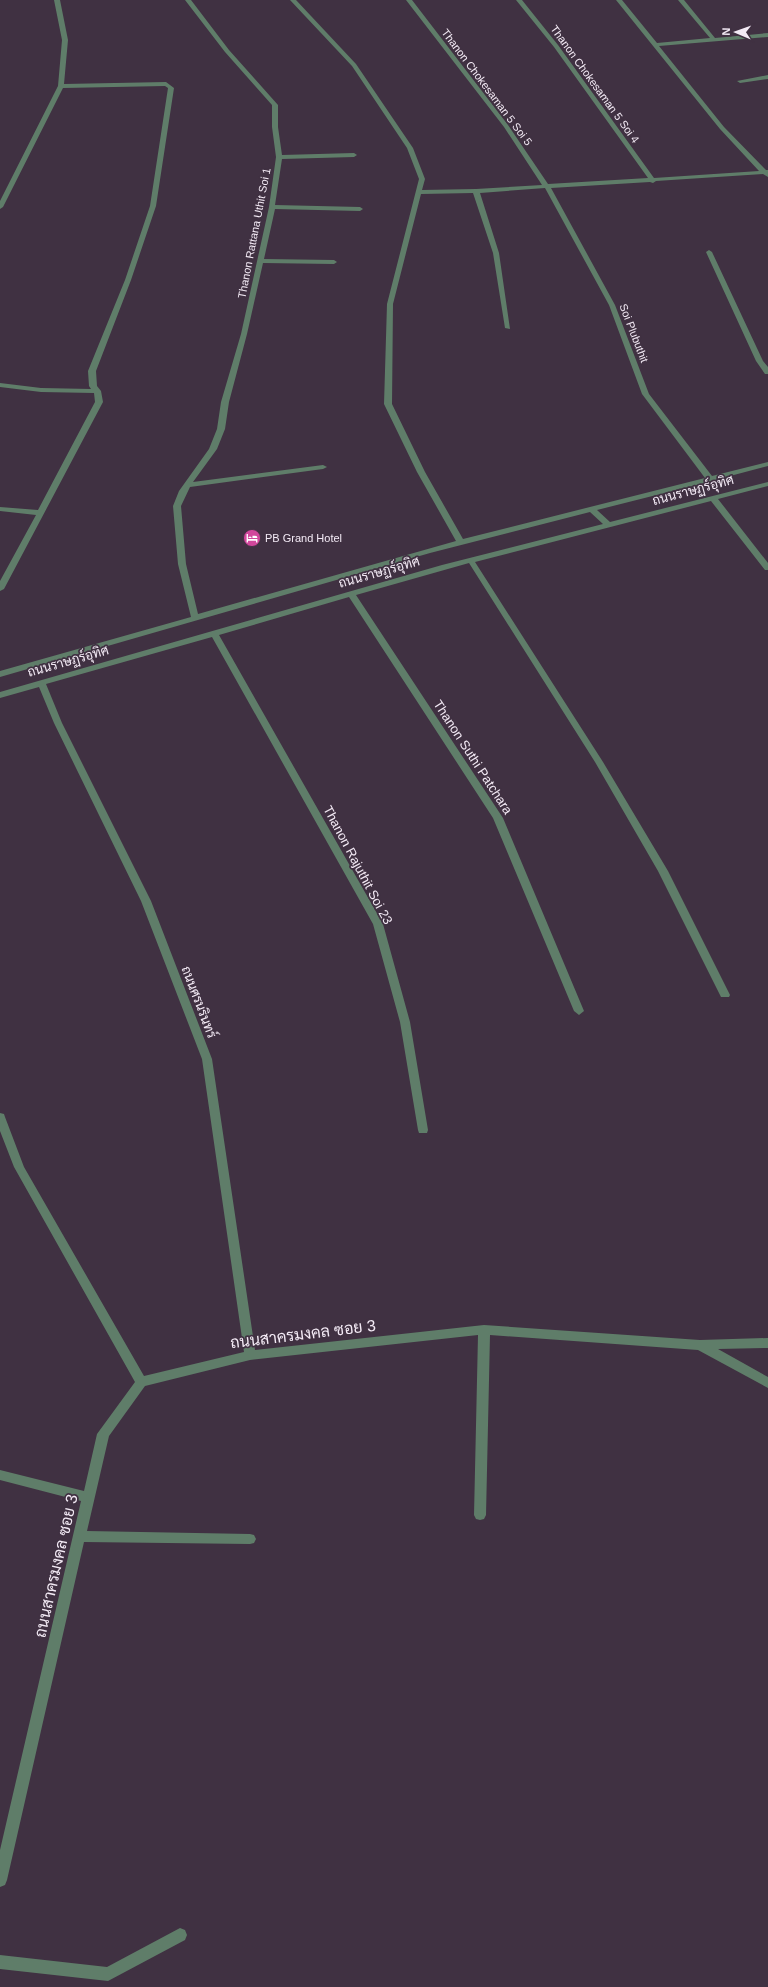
<svg xmlns="http://www.w3.org/2000/svg" width="768" height="1987" font-family="Arial,Sarabun,sans-serif">
	<style>
		.lines { fill: none; stroke-linecap: round; stroke-linejoin: round }
		.minor { fill: #5f7d69; fill-rule: evenodd }
		.labels { text-anchor: middle; dominant-baseline: central; stroke-width: 3.5; stroke-linejoin: round; paint-order: stroke }
		.far-street-label { font-size: 11px; fill: #f3eaf5; stroke: #403142 }
		.far-poi-label { font-size: 11px; fill: #f3eaf5; stroke: #403142; text-anchor: start }
		.street-label { font-size: 13px; fill: #f3eaf5; stroke: #403142 }
		.near-street-label { font-size: 16px; fill: #f3eaf5; stroke: #403142 }
	</style>
	<rect width="100%" height="100%" fill="#403142"/>
	<g class="lines">
		<g class="minor">
			<path d="M54 0H60L68 40 64 84 166 82 174 88 156 206 131 280 96 371 97 386 101 391 103 402 4 589 0 591V581L36 515 0 511V507L38 510 95 402 94 393 41 392 0 387V383L41 388 91 389 89 386 88 371 125 280 150 206 168 88 165 86 63 88 3 207 0 209V201L58 86 62 40Z"/>
			<path d="M185 0H191L229 50 278 105V127L282 155 354 153 357 155 354 157 282 159 275 205 360 207 363 209 360 211 275 209 264 259 334 260 337 262 334 264 263 263 247 334 229 402 225 429 217 449 193 482 323 465 327 467 323 469 190 487 181 506 186 564 198 614 456 541 417 472 384 404 387 304 419 179 407 148 352 66 290 0H296L356 64 413 148 425 179 422 190 476 189 542 185 504 127 406 0H412L508 125 548 184 648 178 554 47 516 0H522L558 45 654 178 759 171 720 129 616 0H622L657 43 710 38 678 0H684L715 38 768 33V37L659 46 724 127 766 170H768V177L763 174 656 181 653 183 650 182 551 188 615 305 649 394 712 476 768 462V466L715 480 714 482H708L597 510 610 522 768 482V486L718 499 768 563V570H765L711 501 475 562 603 762 668 871 730 995 729 997H721L658 871 595 762 469 563 356 595 503 818 584 1011 579 1015 574 1011 493 818 349 597 219 635 383 924 410 1022 428 1130 427 1133H419L418 1130 400 1022 373 924 212 637 46 684 62 723 151 901 212 1059 255 1350 484 1325 700 1340 768 1338V1348L718 1349 768 1377V1388L698 1350 490 1335 486 1515 484 1519 480 1520 476 1519 474 1515 478 1335 250 1360 145 1386 109 1436 87 1531 250 1534 254 1535 256 1539 254 1543 250 1544 84 1542 7 1880 5 1885 0 1887V1850L81 1501 0 1480V1470L84 1491 97 1434 135 1382 14 1167 0 1131V1113L4 1114 5 1117 24 1167 144 1376 244 1352 202 1059 141 901 54 723 39 687 0 698V692L442 565 603 524 590 512 430 553 0 677V671L191 617 178 564 173 506 179 491 209 449 217 429 221 402 241 334 269 207 276 157 272 127V105L225 52ZM545 188 609 305 642 394 705 478 463 539 425 472 392 404 393 304 421 194 473 193 493 253 505 328 510 329 499 253 480 193Z"/>
			<path d="M768 75V79L740 83 737 81Z"/>
			<path d="M709 250 712 252 763 361 768 367V374H765L756 361 706 252Z"/>
			<path d="M180 1928 185 1930 187 1935 185 1940 108 1981 0 1969V1955L107 1967Z"/>
		</g>
	</g>
	<defs>
		<g id="hotel-disc" transform="scale(0.9)"><circle r="9.5" fill="#d1479c" stroke="#403142"/><path d="M-6-4.5h1.5V1H6V5H4.5V3h-9V5H-6ZM-4 0a1.8 1.8 0 1 1 3.6 0ZM.5 0V-2.5h3Q6-2.5 6 0Z" fill="#fff"/></g>
	</defs>
	<g fill-rule="evenodd">
		<use href="#hotel-disc" x="252" y="538"/>
	</g>
	<g class="labels">
		<g class="far-street-label">
			<text transform="translate(595 84) rotate(54)">Thanon Chokesaman 5 Soi 4</text>
			<text transform="translate(487 87) rotate(53)">Thanon Chokesaman 5 Soi 5</text>
			<text transform="translate(254 233) rotate(-79)">Thanon Rattana Uthit Soi 1</text>
			<text transform="translate(634 333) rotate(69)">Soi Plubuthit</text>
		</g>
		<g class="far-poi-label">
			<text x="265" y="538">PB Grand Hotel</text>
		</g>
		<g class="street-label">
			<text transform="translate(693 490) rotate(-15)">ถนนราษฏร์อุทิศ</text>
			<text transform="translate(379 572) rotate(-16)">ถนนราษฏร์อุทิศ</text>
			<text transform="translate(68 661) rotate(-16)">ถนนราษฏร์อุทิศ</text>
			<text transform="translate(473 757) rotate(57)">Thanon Suthi Patchara</text>
			<text transform="translate(358 865) rotate(62)">Thanon Rajuthit Soi 23</text>
			<text transform="translate(199 1002) rotate(69)">ถนนศรนรินทร์</text>
		</g>
		<g class="near-street-label">
			<text transform="translate(303 1334) rotate(-7)">ถนนสาครมงคล ซอย 3</text>
			<text transform="translate(56 1566) rotate(-77)">ถนนสาครมงคล ซอย 3</text>
		</g>
	</g>
	<g transform="translate(736 32) rotate(272)" stroke="#403142" stroke-width="3" paint-order="stroke">
	<path d="M0-3L7 15L0 10L-7 15Z" fill="#f3eaf5"/>
	<text y="-6" font-size="11" font-weight="bold" text-anchor="middle" fill="#f3eaf5">N</text>
	</g>
</svg>
